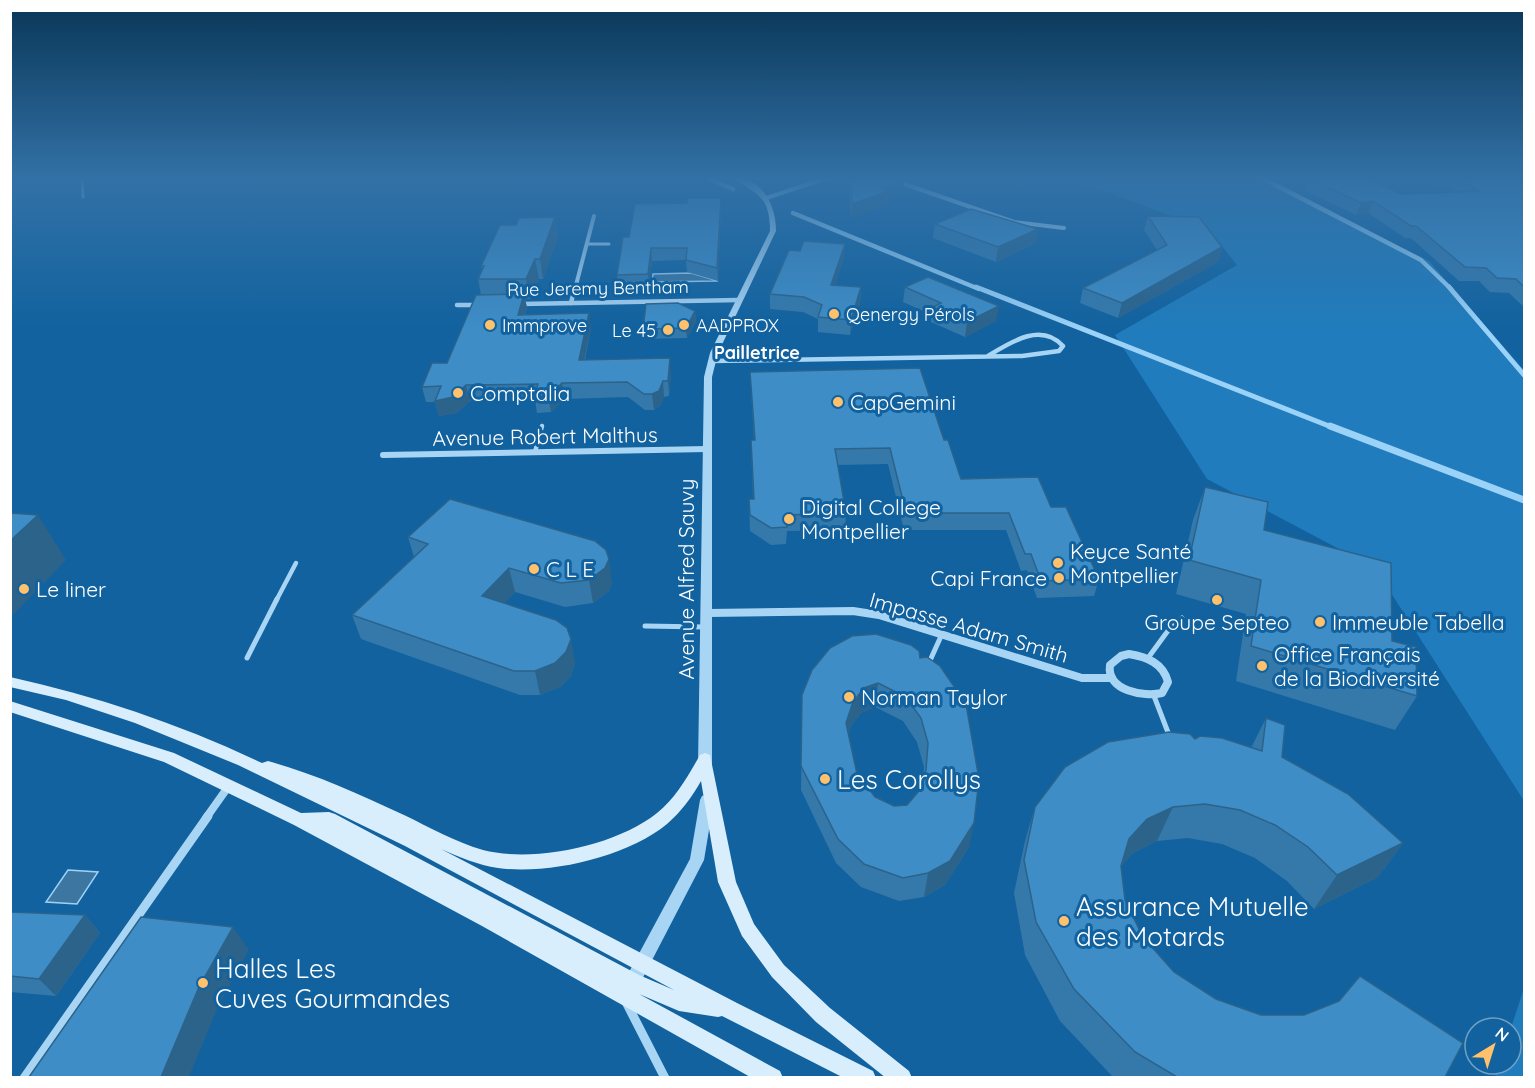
<svg xmlns="http://www.w3.org/2000/svg" width="1535" height="1088" font-family="Quicksand,sans-serif">
	<style>
		.green { fill: #207cbc }
		.water { fill: #3d76a1; stroke: #9bd2f8; stroke-width: 1.5 }
		.lines { fill: none; stroke-linecap: round; stroke-linejoin: round }
		.stream-far2 { stroke: #9bd2f8; stroke-width: 4.5 }
		.stream-far1 { stroke: #9bd2f8; stroke-width: 5 }
		.stream { stroke: #9bd2f8; stroke-width: 7 }
		.service-far2 { stroke: #a9d5f5; stroke-width: 3 }
		.service-far1 { stroke: #a9d5f5; stroke-width: 4.5 }
		.service { stroke: #a9d5f5; stroke-width: 5 }
		.minor-far4 { stroke: #a9d5f5; stroke-width: 4 }
		.minor-far3 { stroke: #a9d5f5; stroke-width: 4.5 }
		.minor-far2 { stroke: #a9d5f5; stroke-width: 6 }
		.minor-far1 { stroke: #a9d5f5; stroke-width: 8 }
		.minor { stroke: #a9d5f5; stroke-width: 9 }
		.tertiary { fill: #a9d5f5; fill-rule: evenodd }
		.secondary { fill: #d9eefd; fill-rule: evenodd }
		.wall { fill: #3579ab; fill-rule: evenodd }
		.shaded-wall { fill: #2b638b }
		.building { fill: #3e8dc7; stroke: #2b638b; stroke-width: 1.5; fill-rule: evenodd }
		.poi-dot { fill: #ffc16c; stroke: #11629f; stroke-width: 2 }
		.labels { text-anchor: middle; dominant-baseline: central; stroke-width: 6; stroke-linejoin: round; paint-order: stroke }
		.far-street-label { font-size: 18px; fill: #fff; stroke: #11629f }
		.far-poi-label { font-size: 18px; fill: #fff; stroke: #11629f; text-anchor: start }
		.far-neighbourhood-label { font-size: 18px; font-weight: bold; fill: #fff; stroke: #11629f }
		.poi-label { font-size: 21px; fill: #fff; stroke: #11629f; text-anchor: start }
		.street-label { font-size: 21px; fill: #fff; stroke: #11629f }
		.near-poi-label { font-size: 26px; fill: #fff; stroke: #11629f; text-anchor: start }
	</style>
	<rect width="100%" height="100%" fill="#11629f"/>
	<g class="green">
		<path d="M1067 177H1259L1429 261 1524 370V801L1375 568 1207 479 1115 335 1237 265 1209 230Z"/>
		<path d="M1524 988V1077H1495L1499 1064H1511V1028Z"/>
	</g>
	<g class="water">
		<path d="M691 273 718 281 652 282 653 274Z"/>
		<path d="M68 870 98 872 77 904 46 902Z"/>
	</g>
	<g class="lines">
		<g class="stream-far2">
			<path d="M705 177 733 189"/>
			<path d="M1260 177 1421 260 1451 289"/>
			<path d="M793 213 979 289"/>
		</g>
		<g class="stream-far1">
			<path d="M976 287 1334 428"/>
			<path d="M1449 287 1524 375"/>
		</g>
		<path class="stream" d="M1330 426 1524 500"/>
		<g class="service-far2">
			<path d="M82 177 83 197"/>
			<path d="M587 244H609"/>
		</g>
		<g class="service-far1">
			<path d="M535 452 542 426"/>
			<path d="M276 601 296 563"/>
		</g>
		<g class="service">
			<path d="M645 626 705 627"/>
			<path d="M247 658 277 599"/>
			<path d="M1148 658 1167 632 1182 618"/>
			<path d="M928 665 942 634"/>
			<path d="M1154 696 1169 735"/>
		</g>
		<g class="minor-far4">
			<path d="M884 177 1014 222 1064 228"/>
			<path d="M766 198 830 177"/>
			<path d="M575 289 594 216"/>
		</g>
		<g class="minor-far3">
			<path d="M571 303 575 287"/>
			<path d="M520 304 739 300"/>
			<path d="M457 305H477"/>
			<path d="M711 361 1022 356 1059 351 1063 346C1041 322 1011 342 988 356"/>
		</g>
		<path class="minor-far2" d="M383 455 707 449"/>
		<g class="minor-far1">
			<path d="M708 613 853 611 879 615 1082 678H1112"/>
			<path d="M1129 654C1147 657 1163 663 1168 682L1162 693C1144 697 1106 691 1110 665L1121 656Z"/>
			<path d="M206 818 228 787"/>
		</g>
		<g class="minor">
			<path d="M626 1002 665 1078"/>
			<path d="M24 1078 208 816"/>
		</g>
		<g class="tertiary">
			<path d="M731 177C762 177 776 204 776 231L718 353 712 377V766L710 770 705 771 700 770 698 766 704 377 710 353 770 231C770 196 757 194 731 177Z"/>
			<path d="M707 794 712 796 714 800 704 860 636 991 630 993 624 991 622 985 690 859 700 800 702 796Z"/>
		</g>
		<path class="secondary" d="M10 677C97 696 182 725 262 763L268 761C315 774 359 794 404 815 429 827 455 842 483 850 533 863 616 846 657 813 676 798 688 776 700 755L705 753 710 755 736 882 754 924 784 965 830 1008 909 1071 912 1078H886L816 1022 772 977 742 936 718 882 701 781C692 797 681 812 667 824 627 857 549 875 498 868 478 865 459 857 441 849L737 1003 873 1071 876 1078H844L722 1016 718 1017 679 1011 639 994 780 1071 783 1078H752L482 926 294 825 164 762 10 712V701L174 753 301 813 329 812 335 814 639 975 674 990 405 846 238 765 135 723 66 700 10 687Z"/>
	</g>
	<g class="wall">
		<path d="M850 177 857 179 904 180 903 193 889 198 888 204 851 218 849 189Z"/>
		<path d="M1432 177H1524V307L1509 293 1490 292 1479 281H1459L1411 238H1405L1368 213 1356 215 1304 190 1309 178 1401 194 1456 192Z"/>
		<path d="M721 198V209L718 281 687 272 686 260 652 261 649 287 618 288 617 275 629 237 687 203Z"/>
		<path d="M1148 216 1222 247 1218 262 1118 318 1080 303 1083 288 1157 250 1144 230Z"/>
		<path d="M555 217 558 236 543 279H539L530 299H525L527 308 525 315 591 328 585 360 671 373 669 396 664 397 660 406 654 410H645L628 397 565 399 551 412 537 413 535 400 470 401 457 413 439 416 435 402H426L422 387 447 363 481 295 478 279 482 270 481 266 516 225Z"/>
		<path d="M935 224 1036 243 996 262 933 238Z"/>
		<path d="M844 258 835 285 861 287 860 303 850 335 818 332V319L803 312 770 309V294Z"/>
		<path d="M905 287 996 321 965 337 931 322 932 315 903 302Z"/>
		<path d="M695 311 696 322 687 338 644 339 643 329Z"/>
		<path d="M750 372 944 440 961 479 1051 507 1099 579 1094 596 1037 598 1027 570 1021 571 1006 530H904L888 464 837 465 846 513 845 530 787 531 786 544 771 545 750 531 749 499H753L751 440H754Z"/>
		<path d="M1205 487 1264 530 1392 641 1417 696 1395 730 1236 681 1246 614 1176 594 1193 520Z"/>
		<path d="M408 537 612 583 609 591 593 603 565 607 515 592 504 603 575 663 571 676 560 687 540 695H520L361 639 352 615 414 557Z"/>
		<path d="M920 658 969 847 945 885 924 897 899 901 861 887 836 863 801 790 802 695ZM875 707 903 721 917 742 924 767 923 777 918 792 907 805 894 806 875 797 857 774 848 735 851 726 861 713Z"/>
		<path d="M1266 718 1282 757 1403 843 1378 877 1314 909 1287 881 1255 858 1222 844 1188 838 1157 841 1133 853 1121 866 1125 900 1143 937 1174 972 1216 999 1445 1077H1113L1060 1021 1025 955 1014 893 1025 841 1035 807 1195 739 1251 748Z"/>
		<path d="M10 912 85 915 100 933 56 996 10 992Z"/>
	</g>
	<g class="shaded-wall">
		<path d="M904 180 903 193 889 198 888 204 851 218 852 204 882 188Z"/>
		<path d="M721 198V209L718 281 717 268Z"/>
		<path d="M1373 201 1368 213 1356 215 1361 203Z"/>
		<path d="M555 217 558 236 543 279 540 259Z"/>
		<path d="M1038 229 1036 243 996 262 998 247Z"/>
		<path d="M845 244 844 258 830 300 831 285Z"/>
		<path d="M1222 247 1218 262 1118 318 1122 303Z"/>
		<path d="M651 248 652 261 649 287 648 274Z"/>
		<path d="M535 259 539 279 530 299 526 279Z"/>
		<path d="M861 287 860 303 850 335 851 320Z"/>
		<path d="M524 294 527 308 520 330 518 315Z"/>
		<path d="M999 306 996 321 965 337 967 322Z"/>
		<path d="M695 311 696 322 687 338 686 328Z"/>
		<path d="M589 313 591 328 581 375 579 360Z"/>
		<path d="M670 358 671 373 669 396 668 381Z"/>
		<path d="M663 381 664 397 660 406 654 410 652 394Z"/>
		<path d="M562 383 565 399 551 412 548 396Z"/>
		<path d="M466 385 470 401 457 413 439 416 435 401Z"/>
		<path d="M38 515 66 560 10 618V541Z"/>
		<path d="M609 559 612 583 609 591 593 603 589 580Z"/>
		<path d="M509 568 515 592 488 620 482 596Z"/>
		<path d="M571 639 575 663 571 676 560 687 540 695 535 671Z"/>
		<path d="M878 683 875 707 861 713 851 726 844 748 846 723 853 702 864 688Z"/>
		<path d="M1173 807 1157 841 1133 853 1115 873 1129 839 1147 819Z"/>
		<path d="M974 823 969 847 945 885 924 897 928 873Z"/>
		<path d="M1403 843 1378 877 1314 909 1337 875Z"/>
		<path d="M85 915 100 933 56 996 39 979Z"/>
		<path d="M233 927 249 950 217 1009 189 1077H161L199 987Z"/>
	</g>
	<g class="building">
		<path d="M850 177 857 179 862 177H903L904 180 882 188 889 191 852 204Z"/>
		<path d="M1315 177H1365L1401 194 1480 191 1456 177H1524V287L1516 279 1497 278 1486 268 1465 267 1416 226H1411L1373 201 1361 203 1309 178Z"/>
		<path d="M687 198H721L717 268 686 260 687 248H651L648 274 617 275 623 237H629L635 204 687 203Z"/>
		<path d="M971 209 1038 229 998 247 935 224Z"/>
		<path d="M1148 216 1199 217 1222 247 1122 303 1083 288 1167 245Z"/>
		<path d="M555 217 540 259H535L526 279H478L484 266H481L500 225H516L519 218Z"/>
		<path d="M804 241 845 244 831 285 861 287 851 320 818 317 822 305 804 297 770 294 789 250 800 251Z"/>
		<path d="M928 277 999 306 967 322 933 307 941 303 905 287Z"/>
		<path d="M524 294 518 315 589 313 579 360 670 358 668 381H663L659 391 652 394H644L627 382 562 383 548 396 534 397 538 384 466 385 453 397 435 401 441 386 422 387 432 363H447L476 295Z"/>
		<path d="M678 303 695 311 686 328 643 329 646 304Z"/>
		<path d="M920 368 944 440H948L961 479 1038 477 1051 507H1066L1099 579 1041 581 1031 554H1025L1009 513H906L890 448 835 449 846 513 786 515 787 527 771 528 750 515 749 499H754L751 440H755L750 372Z"/>
		<path d="M1205 487 1268 502 1264 530 1391 563 1392 641 1416 647 1417 696 1251 646 1261 580 1189 560Z"/>
		<path d="M450 499 595 541 606 550 609 559 605 568 589 580 561 583 509 568 482 596 556 620 567 628 571 639 566 652 555 663 535 671H514L352 615 428 544 408 537Z"/>
		<path d="M10 513 38 515 10 541Z"/>
		<path d="M876 634 911 645 919 651 920 658 927 657 940 666 966 704 979 779 974 823 950 861 928 873 903 878 864 864 838 839 801 766 802 695 812 670 830 648 852 636ZM878 683 906 697 921 718 928 743 926 770 918 792 907 805 894 806 875 797 857 774 846 723 853 702 864 688Z"/>
		<path d="M1266 718 1285 725 1282 757 1348 794 1403 843 1337 875 1308 847 1275 825 1240 810 1205 804 1173 807 1147 819 1129 839 1121 866 1125 900 1143 937 1174 972 1216 999 1261 1015H1304L1339 1001 1360 976 1463 1043 1445 1077H1177L1135 1052 1074 989 1036 922 1024 860 1035 807 1065 767 1108 742 1169 732 1190 734 1195 739 1200 736 1222 738 1262 751Z"/>
		<path d="M10 912 85 915 39 979 10 976Z"/>
		<path d="M141 917 233 927 199 987 161 1077H29Z"/>
	</g>
	<linearGradient id="sky" x2="0" y2="1"><stop stop-color="#093657"/><stop offset="0.54" stop-color="#3271a6"/><stop offset="1" stop-color="#3271a6" stop-opacity="0"/></linearGradient>
	<rect width="1535" height="330" fill="url(#sky)"/>
	<g class="poi-dot">
		<circle cx="834" cy="314" r="6"/>
		<circle cx="490" cy="325" r="6"/>
		<circle cx="684" cy="325" r="6"/>
		<circle cx="668" cy="330" r="6"/>
		<circle cx="458" cy="393" r="6"/>
		<circle cx="838" cy="402" r="6"/>
		<circle cx="789" cy="519" r="6"/>
		<circle cx="1058" cy="563" r="6"/>
		<circle cx="534" cy="569" r="6"/>
		<circle cx="1059" cy="578" r="6"/>
		<circle cx="24" cy="589" r="6"/>
		<circle cx="1217" cy="600" r="6"/>
		<circle cx="1320" cy="622" r="6"/>
		<circle cx="1262" cy="666" r="6"/>
		<circle cx="849" cy="697" r="6"/>
		<circle cx="825" cy="779" r="6"/>
		<circle cx="1064" cy="921" r="6"/>
		<circle cx="203" cy="983" r="6"/>
	</g>
	<g class="labels">
		<g class="far-street-label">
			<text transform="translate(598 288) rotate(-1)">Rue Jeremy Bentham</text>
		</g>
		<g class="far-poi-label">
			<text x="846" y="314">Qenergy Pérols</text>
			<text x="502" y="325">Immprove</text>
			<text x="696" y="325">AADPROX</text>
			<text x="656" y="330" text-anchor="end">Le 45</text>
		</g>
		<g class="far-neighbourhood-label">
			<text x="757" y="352">Pailletrice</text>
		</g>
		<g class="poi-label">
			<text x="470" y="393">Comptalia</text>
			<text x="850" y="402">CapGemini</text>
			<text x="801" y="507">Digital College<tspan x="801" dy="24">Montpellier</tspan></text>
			<text x="1070" y="551">Keyce Santé<tspan x="1070" dy="24">Montpellier</tspan></text>
			<text x="546" y="569">C L E</text>
			<text x="1047" y="578" text-anchor="end">Capi France</text>
			<text x="36" y="589">Le liner</text>
			<text x="1217" y="622" text-anchor="middle">Groupe Septeo</text>
			<text x="1332" y="622">Immeuble Tabella</text>
			<text x="1274" y="654">Office Français<tspan x="1274" dy="24">de la Biodiversité</tspan></text>
			<text x="861" y="697">Norman Taylor</text>
		</g>
		<g class="street-label">
			<text transform="translate(545 436) rotate(-1)">Avenue Robert Malthus</text>
			<text transform="translate(686 579) rotate(-90)">Avenue Alfred Sauvy</text>
			<text transform="translate(969 627) rotate(16)">Impasse Adam Smith</text>
		</g>
		<g class="near-poi-label">
			<text x="837" y="779">Les Corollys</text>
			<text x="1076" y="906">Assurance Mutuelle<tspan x="1076" dy="30">des Motards</tspan></text>
			<text x="215" y="968">Halles Les<tspan x="215" dy="30">Cuves Gourmandes</tspan></text>
		</g>
	</g>
	<rect width="1535" height="1088" fill="none" stroke="#ffffff" stroke-width="24"/>
	<g transform="translate(1493 1046) rotate(38)"><circle r="28" fill="#11629f" stroke="#70a1c5" stroke-width="1.5"/>
	<path d="M0-4.5L10 22L0 15L-10 22Z" fill="#ffc16c"/>
	<text y="-9" font-size="16" font-weight="bold" text-anchor="middle" fill="#ffffff">N</text>
	</g>
</svg>
